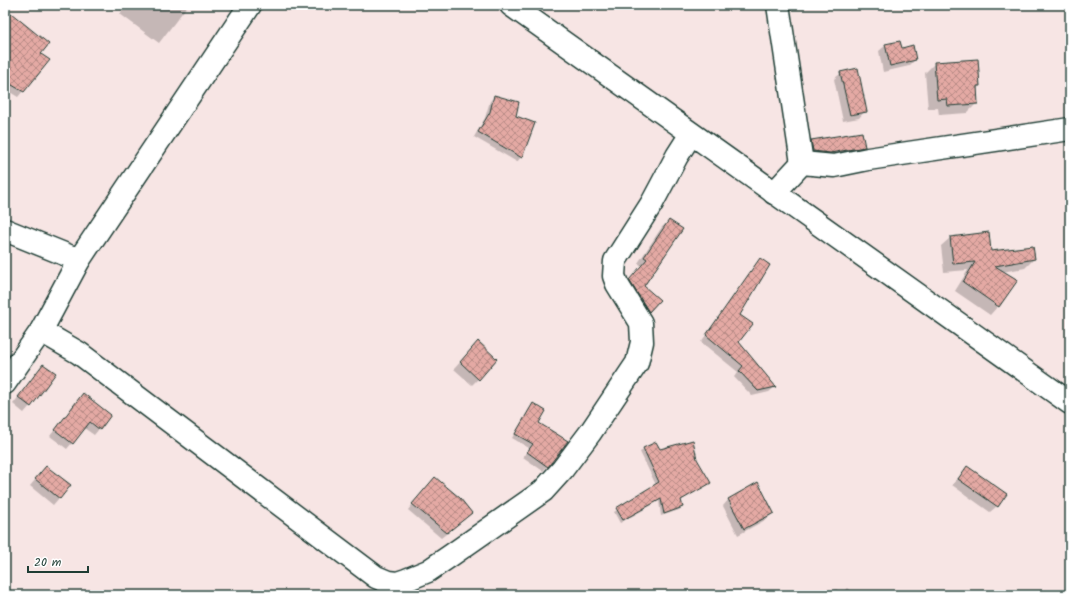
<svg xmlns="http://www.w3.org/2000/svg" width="1075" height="600" font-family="Kalam,sans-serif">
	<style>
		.shadow { fill: #0003 }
		.building { fill: url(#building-cross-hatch); stroke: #1f3d34 }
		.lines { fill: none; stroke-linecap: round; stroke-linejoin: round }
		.minor-casing { stroke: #1f3d34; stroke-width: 25 }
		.minor { stroke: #fff; stroke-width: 22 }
	</style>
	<defs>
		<pattern id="building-cross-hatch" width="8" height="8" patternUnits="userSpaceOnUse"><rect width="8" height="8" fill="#e4a9a4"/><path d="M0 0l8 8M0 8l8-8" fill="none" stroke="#b88b86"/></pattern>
	</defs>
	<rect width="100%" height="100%" fill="#f7e5e4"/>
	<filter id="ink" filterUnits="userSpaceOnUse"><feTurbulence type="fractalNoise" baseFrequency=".025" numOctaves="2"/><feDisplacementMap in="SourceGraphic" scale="8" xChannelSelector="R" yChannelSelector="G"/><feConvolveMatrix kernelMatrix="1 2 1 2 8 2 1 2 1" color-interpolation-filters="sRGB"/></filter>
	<g filter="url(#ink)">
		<g class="shadow">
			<path d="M71 5H79L76 8Z"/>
			<path d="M115 5H188L159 43 120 14 123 10Z"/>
			<path d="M12 14 39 54 23 91 18 97 5 89V21Z"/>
			<path d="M886 45 901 49 915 60 909 66 883 72 879 51Z"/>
			<path d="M935 63 979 86 976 89 977 103 967 113 939 115 938 108 928 109 925 73Z"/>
			<path d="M841 73 865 111 859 118 843 121 834 79Z"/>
			<path d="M495 97 514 116 521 157 517 162 474 137 485 118 490 101Z"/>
			<path d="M812 141 864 147 861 150 827 156 810 154 809 144Z"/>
			<path d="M669 221 643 287 659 300 642 318 624 288 642 266 638 263 662 227Z"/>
			<path d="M988 234 990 252 1034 259 1025 268 1002 272 998 306 990 315 955 291 968 270 944 272 941 246 950 238Z"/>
			<path d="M760 260 739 315 738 342 775 387 769 392 752 396 734 377 738 372 701 342Z"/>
			<path d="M472 349 478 379 472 385 454 369Z"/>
			<path d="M43 365 30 406 24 413 13 404Z"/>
			<path d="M78 400 99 429 94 435 84 428 67 449 50 436Z"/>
			<path d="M533 404 547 466 543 471 523 457 529 448 512 438 529 409Z"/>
			<path d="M656 443 659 450 696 459 710 483 680 501 682 507 679 510 661 516 659 501 620 523 614 512 656 485 640 452Z"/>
			<path d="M46 467 59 498 53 505 30 486Z"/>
			<path d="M967 467 997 506 990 512 952 485Z"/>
			<path d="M429 484 465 519 441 538 408 510Z"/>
			<path d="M729 499 773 513 767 519 738 535 723 506Z"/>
			<path d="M848 588 856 595H830L836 589 842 594Z"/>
		</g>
		<g class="building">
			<path d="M11 13 49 44 41 54 50 60 24 92 5 81V21Z"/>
			<path d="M900 41 902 48 913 45 916 60 890 66 885 44Z"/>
			<path d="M978 59 980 86H977L978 104 948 106 947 99 937 100 934 62Z"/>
			<path d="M858 68 867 112 850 115 840 72Z"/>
			<path d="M494 95 519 102 516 116 535 123 522 158 478 132 490 112Z"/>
			<path d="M862 132 865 147 830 153 813 151 811 140Z"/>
			<path d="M669 220 683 229 644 286 660 300 649 312 629 280 647 259 644 257Z"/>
			<path d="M989 232 991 251 1033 246 1035 259 995 266 1018 280 999 307 963 282 975 262 953 264 950 237Z"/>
			<path d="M760 258 770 265 740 315 753 324 739 342 776 387 758 391 739 371 743 366 706 335Z"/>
			<path d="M478 341 497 359 479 380 460 362Z"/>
			<path d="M43 364 56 373 31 407 18 397Z"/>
			<path d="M83 393 111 415 100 430 90 422 73 444 55 430Z"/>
			<path d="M533 403 546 411 539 423 568 441 548 467 527 452 533 444 515 434Z"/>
			<path d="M693 440 697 459 711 483 681 500 683 507 664 514 661 499 623 520 616 508 659 482 643 448 656 442 660 449Z"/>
			<path d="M46 466 71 485 60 499 35 479Z"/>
			<path d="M967 466 1007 494 998 507 958 479Z"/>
			<path d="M435 477 460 498 472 513 447 533 412 504Z"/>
			<path d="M758 482 774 513 744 529 728 499Z"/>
		</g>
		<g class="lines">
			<g class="minor-casing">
				<g id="minor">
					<path d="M511 5 1070 403"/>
					<path d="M778 5 802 163"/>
					<path d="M774 193 802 163 834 166 868 159 1070 129"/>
					<path d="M5 230 79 260 41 331 5 383"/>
					<path d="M79 260 250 5"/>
					<path d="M41 331 79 353 376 577 388 582 397 583 406 580 428 571 450 556 543 491 562 470 590 433 637 363 642 342 641 323 617 284 614 276 615 261 652 203 677 156 691 134"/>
				</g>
			</g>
			<use href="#minor" class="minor"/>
		</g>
	</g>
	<rect width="1075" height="600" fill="none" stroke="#fff" stroke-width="20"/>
	<rect x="10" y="10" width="1055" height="580" fill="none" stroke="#1f3d34" stroke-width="1.5" filter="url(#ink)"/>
	<path d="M28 566v6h60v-6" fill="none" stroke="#1f3d34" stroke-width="2"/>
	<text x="34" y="566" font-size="12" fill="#1f3d34" stroke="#ffffff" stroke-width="3" paint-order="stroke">20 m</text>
</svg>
